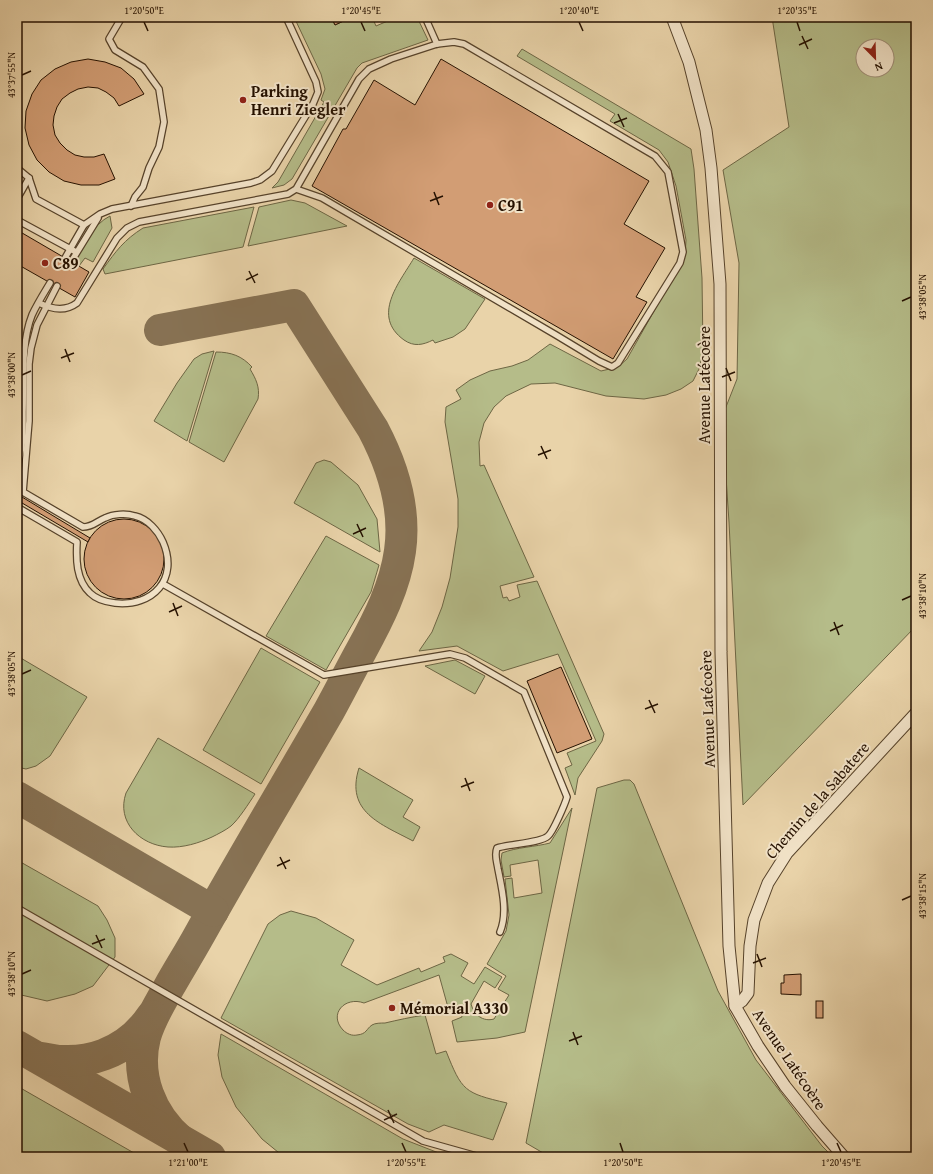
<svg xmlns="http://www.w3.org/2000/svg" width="933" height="1174" font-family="'Gentium Book Plus',serif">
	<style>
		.green { fill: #b5bc89; stroke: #6d6644; fill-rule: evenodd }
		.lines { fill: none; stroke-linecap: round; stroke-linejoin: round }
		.taxiway { stroke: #877254; stroke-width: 32 }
		.building { fill: #d29d74; stroke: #251100 }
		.service-casing { stroke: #56422a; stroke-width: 8 }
		.minor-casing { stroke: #56422a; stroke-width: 13 }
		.service { stroke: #f1e2c7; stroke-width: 5.5 }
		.minor { stroke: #f1e2c7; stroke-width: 11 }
		.ticks { fill: none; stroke: #251100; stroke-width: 1.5 }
		.poi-dot { fill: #8f2418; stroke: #f1e2c7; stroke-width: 1.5 }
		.labels { text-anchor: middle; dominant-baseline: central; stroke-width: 4; stroke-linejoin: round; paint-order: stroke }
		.poi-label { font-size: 16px; font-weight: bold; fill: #251100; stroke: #f1e2c7; text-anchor: start }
		.street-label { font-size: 16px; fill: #251100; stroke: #f1e2c7 }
		.neatline { fill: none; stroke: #251100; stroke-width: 1.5 }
		.ticks-label { font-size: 10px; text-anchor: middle; fill: #251100 }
	</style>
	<rect width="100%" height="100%" fill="#e9d3a9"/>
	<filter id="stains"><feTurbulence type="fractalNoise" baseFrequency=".005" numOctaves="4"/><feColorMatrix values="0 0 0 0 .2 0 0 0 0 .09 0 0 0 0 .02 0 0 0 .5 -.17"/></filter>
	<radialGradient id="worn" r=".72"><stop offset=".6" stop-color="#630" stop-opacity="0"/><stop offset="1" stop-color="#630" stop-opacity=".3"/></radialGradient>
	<g class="green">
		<path d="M294 17H331L335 25 352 17H372L376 26 397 17H417L428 40 362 63 357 68 292 179 284 185 272 188 278 182 324 102 321 100 325 89 321 74Z"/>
		<path d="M772 17H916V626L743 805 729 522 722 417 737 379 739 263 723 170 789 127ZM863 46H887V70H863Z"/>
		<path d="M522 49 691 149 694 169 702 278 703 351 699 369 693 381 681 389 666 395 644 399 606 396 555 383 531 384 506 396 494 407 484 423 479 442 480 466 484 465 534 577 500 586 503 598 507 597 509 601 520 597 517 585 537 581 604 734 602 741 578 778 575 795 565 768 572 765 567 753 596 741 558 654 503 671 457 646 419 651 432 632 442 607 450 578 458 527V499L445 422 446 407 461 399 456 390 470 380 490 371 512 366 528 360 550 344 601 371 618 367 627 359 685 256 686 240 676 186 668 162 659 150 610 121 615 114 517 56Z"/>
		<path d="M291 200 305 203 347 226 248 246 259 207Z"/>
		<path d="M254 207 243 247 105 274 103 269C116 251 124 240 143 228Z"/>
		<path d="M110 216 112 228 93 262 85 258 79 266 73 263C83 247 93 224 110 216Z"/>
		<path d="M414 258 485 299 465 329 453 337 435 343 433 340C423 345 414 347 404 340 371 316 399 283 414 258Z"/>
		<path d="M214 351 187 441 154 421 177 383 194 359 202 354Z"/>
		<path d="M216 352C231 352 242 356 252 367L250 369C256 379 260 387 258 399L224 462 189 442Z"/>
		<path d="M324 460 331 462 358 485 377 519 380 552 294 503 316 463Z"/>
		<path d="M326 536 379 565 371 592 326 670 266 636Z"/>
		<path d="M261 648 320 682 261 784 203 750Z"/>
		<path d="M19 657 87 697 50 756 36 766 26 769 17 767V661Z"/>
		<path d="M455 660 485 676 475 694 425 666Z"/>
		<path d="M158 738 255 794C249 803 239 819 231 826 226 830 218 834 212 837 199 843 183 848 168 847 140 845 116 822 126 793Z"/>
		<path d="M359 768 413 800 403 817 420 827 413 841C381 824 345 812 359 768Z"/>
		<path d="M624 780H630L634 784 718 991 756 1060 822 1146 833 1157H550L526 1143 597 788Z"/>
		<path d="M572 808 525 1032 497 1038 457 1042 452 1021 462 1017 460 1009 449 1011 439 975 364 1003C345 996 328 1014 343 1030 347 1034 352 1036 357 1035 367 1034 366 1029 372 1025 375 1023 381 1023 385 1023 398 1020 411 1017 425 1015L436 1054 446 1051C462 1091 464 1093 507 1103L493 1140 444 1125 429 1132 408 1124 221 1018 268 924 280 915 291 911 316 918 354 940 341 965 377 985 419 968 421 972 445 962 443 957 451 954 468 963 461 976 474 984 485 967 502 977 495 988 484 981 471 1004C474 1015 483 1022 494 1019L509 995 498 989 506 976 487 964 506 931 509 915 505 879 512 878 514 898 542 893 538 860 510 865 511 876 504 877 501 860 502 853C517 847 535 847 550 843Z"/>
		<path d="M17 860 98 906 107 920 115 938V957L93 986 75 994 47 1001 17 994Z"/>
		<path d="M221 1034 403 1139 449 1157H284L262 1139 236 1107 222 1077 218 1055Z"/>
		<path d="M17 1086 141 1157H17Z"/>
	</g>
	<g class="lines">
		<g class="taxiway">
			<path d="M160 330 294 305 373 429C392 465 406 509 400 551 395 587 378 620 361 651 350 671 340 691 329 711 285 787 240 862 197 939 188 955 178 971 169 987 160 1003 150 1019 145 1037 135 1076 151 1116 181 1141"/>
			<path d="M17 797 213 911"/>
			<path d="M17 1046 210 1157"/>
			<path d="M42 1058C85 1068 127 1053 152 1016"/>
		</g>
	</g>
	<g class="building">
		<path d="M331 17H352L335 25Z"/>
		<path d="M88 59 105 62 121 68 134 79 144 94 119 106 114 98 106 92 98 88 88 87 78 89 70 93 62 99 57 107 54 116 53 125 55 135 60 143 67 150 75 155 84 157H94L104 154 115 179 99 185H81L64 181 49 172 37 160 29 145 25 128 26 111 32 94 41 80 55 69 71 62Z"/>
		<path d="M441 59 649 181 624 224 665 248 636 297 647 302 613 359 312 186 343 129H346L374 80 415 105Z"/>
		<path d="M17 230 89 272 75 297 17 264Z"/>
		<path d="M17 372 26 377 17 397Z"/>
		<path d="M17 494 90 538 88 542 17 500Z"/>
		<circle cx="124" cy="559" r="40"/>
		<path d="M561 667 592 739 557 753 527 681Z"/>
		<path d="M801 974V995L781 994V983H784V975Z"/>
		<rect x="816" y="1001" width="7" height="17"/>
	</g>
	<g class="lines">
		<g class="service-casing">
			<g id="service">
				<path d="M122 17 109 39 115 50 143 67 159 89 164 122 159 147 149 168 143 187 135 197 131 206"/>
				<path d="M425 17 437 44"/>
				<path d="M17 168 29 178 36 199 84 225"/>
				<path d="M17 199 29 178"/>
				<path d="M17 220 76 252"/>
				<path d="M65 258 84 225 100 214 112 209 251 183 260 180 272 171 313 104 318 92 316 82 286 17"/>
				<path d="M71 262 98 218"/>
				<path d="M39 303C51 309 65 312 77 303L117 238 127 228 139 222 288 194 296 189 359 79 369 69 391 59 437 44 454 42 464 44 655 156 668 172 683 252 680 263 618 363 612 367 599 361 556 335 322 198 296 189"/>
				<path d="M17 464C24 451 23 427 23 412 24 383 21 342 32 315 37 304 44 293 50 283"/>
				<path d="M17 487 23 481"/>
				<path d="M17 507 77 542C76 559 76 580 90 593 97 600 106 602 115 603 153 607 179 579 163 542 158 531 148 519 135 516 126 513 113 514 105 518 97 521 93 527 83 527L23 492 29 421V364L31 348 37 325 57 286"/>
				<path d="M163 584 324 675 450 654 465 658 524 692 567 797C565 804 553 832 548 836 541 843 508 844 497 848 494 855 497 862 498 869 502 889 508 913 500 932"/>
				<path d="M17 908 423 1141 480 1157"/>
			</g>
		</g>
		<g class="minor-casing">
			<g id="minor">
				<path d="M672 17 689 62 706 130 711 168 720 284 721 652 729 946 735 1006 758 1046 785 1086 817 1126 844 1157"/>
				<path d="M735 1006 742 1001 748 993 750 946 754 920 768 883 787 853 916 713"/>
			</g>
		</g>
		<use href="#service" class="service"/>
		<use href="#minor" class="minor"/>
	</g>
	<path class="ticks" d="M144 22 148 31M361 22 365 31M579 22 583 31M797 22 800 31M802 36 808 49M799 45 812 39M22 75 31 71M618 114 624 127M614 123 627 118M434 192 439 205M430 201 443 196M249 271 255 283M246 280 258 274M902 301 911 297M65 349 70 362M61 358 74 353M726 368 731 381M22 375 31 371M722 377 735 372M541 446 547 459M538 455 551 450M357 524 363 537M353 534 366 528M902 600 911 596M173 603 178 616M169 612 182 606M834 622 839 635M830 631 843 625M22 674 31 670M649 700 655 713M645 709 658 704M465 778 470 791M461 787 474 782M280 857 286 869M277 866 290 860M902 900 911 896M96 935 102 948M92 944 105 939M757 954 762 967M753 963 766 958M22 974 31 970M573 1032 578 1045M569 1041 582 1036M388 1110 394 1123M384 1120 397 1114M184 1143 188 1152M402 1143 406 1152M620 1143 623 1152M837 1143 841 1152"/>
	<g class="poi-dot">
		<circle cx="243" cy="100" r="4"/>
		<circle cx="490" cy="205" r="4"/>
		<circle cx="45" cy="263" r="4"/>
		<circle cx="392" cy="1008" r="4"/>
	</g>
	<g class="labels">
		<g class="poi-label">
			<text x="251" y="91">Parking<tspan x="251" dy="18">Henri Ziegler</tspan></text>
			<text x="498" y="205">C91</text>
			<text x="53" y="263">C89</text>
			<text x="400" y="1008">Mémorial A330</text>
		</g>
		<g class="street-label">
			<text transform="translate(704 385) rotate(-90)">Avenue Latécoère</text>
			<text transform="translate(707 709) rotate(-92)">Avenue Latécoère</text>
			<text transform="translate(817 800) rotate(-49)">Chemin de la Sabatere</text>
			<text transform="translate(790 1059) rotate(56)">Avenue Latécoère</text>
		</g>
	</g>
	<rect width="933" height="1174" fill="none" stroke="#e9d3a9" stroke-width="44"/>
	<g transform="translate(875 58) rotate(157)"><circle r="19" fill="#f1e2c7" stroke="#9f8e77"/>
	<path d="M0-3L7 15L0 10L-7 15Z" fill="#8f2418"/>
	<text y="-6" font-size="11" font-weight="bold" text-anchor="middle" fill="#251100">N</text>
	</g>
	<rect x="22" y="22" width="889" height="1130" class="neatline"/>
	<g class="ticks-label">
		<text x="144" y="14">1°20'50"E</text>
		<text x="361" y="14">1°20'45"E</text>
		<text x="579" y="14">1°20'40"E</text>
		<text x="797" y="14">1°20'35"E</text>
		<text transform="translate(11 75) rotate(-90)" y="4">43°37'55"N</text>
		<text transform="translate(922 297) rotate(-90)" y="4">43°38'05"N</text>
		<text transform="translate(11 375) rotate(-90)" y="4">43°38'00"N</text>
		<text transform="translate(922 596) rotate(-90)" y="4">43°38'10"N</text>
		<text transform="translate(11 674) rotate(-90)" y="4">43°38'05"N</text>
		<text transform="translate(922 896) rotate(-90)" y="4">43°38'15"N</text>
		<text transform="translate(11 974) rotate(-90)" y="4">43°38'10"N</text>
		<text x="188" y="1166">1°21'00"E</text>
		<text x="406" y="1166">1°20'55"E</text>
		<text x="623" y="1166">1°20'50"E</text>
		<text x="841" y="1166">1°20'45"E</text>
	</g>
	<rect width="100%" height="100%" filter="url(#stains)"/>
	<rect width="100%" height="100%" fill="url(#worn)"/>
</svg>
